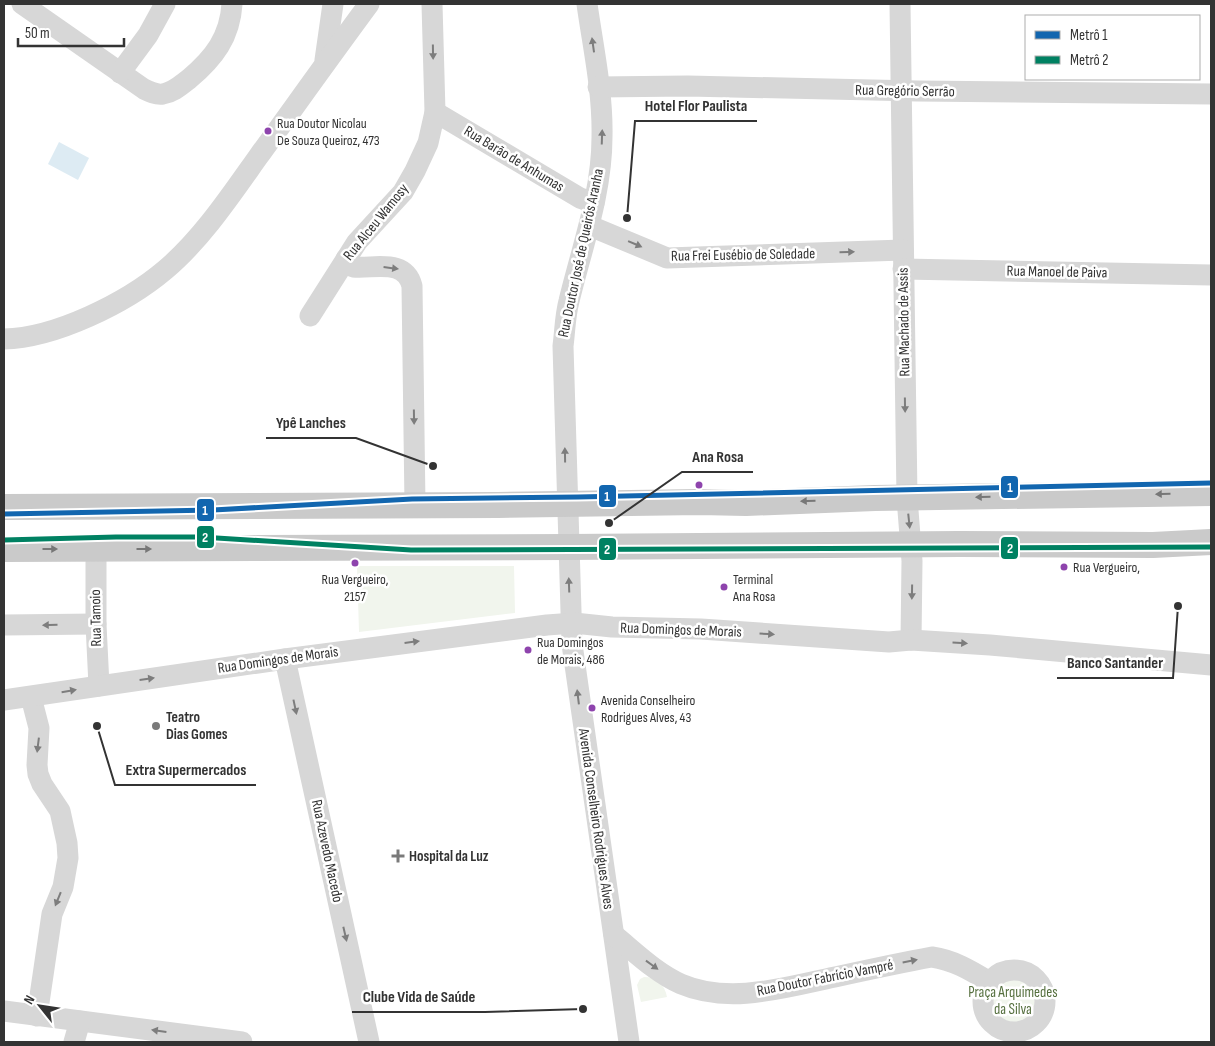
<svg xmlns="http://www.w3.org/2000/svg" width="1215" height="1046" font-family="'Sofia Sans Condensed',sans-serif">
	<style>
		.green { fill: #f1f5ed }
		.water { fill: #ddebf3 }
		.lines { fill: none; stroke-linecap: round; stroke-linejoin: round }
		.minor { stroke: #d7d7d7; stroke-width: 21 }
		.major { stroke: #cacaca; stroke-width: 26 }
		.metro-1-casing { stroke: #fff; stroke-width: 9 }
		.metro-2-casing { stroke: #fff; stroke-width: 9 }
		.metro-1 { stroke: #1266af; stroke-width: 5 }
		.metro-2 { stroke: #008162; stroke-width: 5 }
		.oneway { fill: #7d7d7d }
		.oneway2 { fill: #777 }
		.bus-dot { fill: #8e44ad; stroke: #fff; stroke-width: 2 }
		.poi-dot { fill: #7a7a7a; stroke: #fff; stroke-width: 2 }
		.labels { text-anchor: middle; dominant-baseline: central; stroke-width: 5; stroke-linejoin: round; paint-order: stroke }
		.bus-label { font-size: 14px; fill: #333; stroke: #fff; text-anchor: start }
		.street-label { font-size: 15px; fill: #333; stroke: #fff }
		.poi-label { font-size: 15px; font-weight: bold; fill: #333; stroke: #fff; text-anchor: start }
		.park-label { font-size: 15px; fill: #56703f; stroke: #fff }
		.leader { fill: none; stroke: #333; stroke-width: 2 }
		.callout-dot { fill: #333; stroke: #fff; stroke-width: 2 }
		.callout-label { font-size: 16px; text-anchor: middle; font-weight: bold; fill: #333; stroke: #fff; stroke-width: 5; stroke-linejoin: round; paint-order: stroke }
		.line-badge { stroke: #fff; stroke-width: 2 }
		.badge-label { font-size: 14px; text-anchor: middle; font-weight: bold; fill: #fff }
	</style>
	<rect width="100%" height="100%" fill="#fff"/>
	<g class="green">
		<path d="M357 566H514L515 613 359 632Z"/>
		<path d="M644 977C656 977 665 985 667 997L641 1002 637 985 640 979Z"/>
		<circle cx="1013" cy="1000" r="22"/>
	</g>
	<path class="water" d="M59 142 89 158 78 180 48 164Z"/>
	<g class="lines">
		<g class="minor">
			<path d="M22 4 144 89C150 92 156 95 163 94 174 92 181 85 189 79 214 58 230 37 232 4"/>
			<path d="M587 4C593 47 603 92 602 137 602 193 582 247 569 301 565 316 565 331 563 346L572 644 629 1042"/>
			<path d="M900 4 907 498 912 561 911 640"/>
			<path d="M325 60 333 4"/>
			<path d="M120 73 148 35 165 4"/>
			<path d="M598 87 688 86 917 91 1211 94"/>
			<path d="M435 112 580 198 594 203"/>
			<path d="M590 226 667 258 903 250"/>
			<path d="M346 259 353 267C375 269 405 258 412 286L415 505"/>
			<path d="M903 269 1211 275"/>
			<path d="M310 316 357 242 403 192 415 171 428 143 435 112 432 4"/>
			<path d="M4 339C55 338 126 303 165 270 201 240 231 195 258 157 295 106 332 54 369 4"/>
			<path d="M96 549V624L99 686"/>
			<path d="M4 625 96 624"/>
			<path d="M285 659 369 1042"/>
			<path d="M31 697 39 728 37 765 38 774 42 784 60 811 67 843 68 858 63 887 52 914 37 1016"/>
			<path d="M4 700 285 659 547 625 574 623 612 627 701 629 889 642 911 640 990 645 1211 665"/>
			<path d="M614 935C635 952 656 973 681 984 730 1005 786 987 835 977 867 970 899 963 932 957 953 960 970 970 988 981"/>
			<circle cx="1014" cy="1001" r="31"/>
			<path d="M4 1011 242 1042"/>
			<path d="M74 1042 80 1021"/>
		</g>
		<g class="major">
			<path d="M4 507 498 505 700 502 746 503 875 498 1211 493"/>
			<path d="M4 549 568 547 959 544 1153 545 1211 542"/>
		</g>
		<g class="metro-1-casing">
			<path id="metro-1" d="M4 514 213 510 412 499 578 497 1211 483"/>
		</g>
		<g class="metro-2-casing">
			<path id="metro-2" d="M4 540 116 537H201L411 550 1211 547"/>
		</g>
		<use href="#metro-1" class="metro-1"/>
		<use href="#metro-2" class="metro-2"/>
	</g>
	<defs><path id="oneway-solid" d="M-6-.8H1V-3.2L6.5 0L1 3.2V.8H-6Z" transform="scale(1.25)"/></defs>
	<g class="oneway">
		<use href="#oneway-solid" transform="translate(593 45) rotate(-98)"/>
		<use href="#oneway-solid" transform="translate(433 52) rotate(89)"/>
		<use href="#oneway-solid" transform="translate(602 137) rotate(-88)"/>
		<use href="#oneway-solid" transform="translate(635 244) rotate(23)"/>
		<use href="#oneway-solid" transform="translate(847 252) rotate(-2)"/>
		<use href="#oneway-solid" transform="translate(391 268) rotate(7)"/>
		<use href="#oneway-solid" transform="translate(905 405) rotate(89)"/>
		<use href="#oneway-solid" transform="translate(414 417) rotate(89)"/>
		<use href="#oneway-solid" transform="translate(565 455) rotate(-91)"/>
		<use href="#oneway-solid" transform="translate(909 521) rotate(84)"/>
		<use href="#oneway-solid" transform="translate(569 585) rotate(-92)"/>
		<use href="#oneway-solid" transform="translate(912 592) rotate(91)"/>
		<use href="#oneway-solid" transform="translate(50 625) rotate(179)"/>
		<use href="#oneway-solid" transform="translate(767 634) rotate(4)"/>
		<use href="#oneway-solid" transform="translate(412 642) rotate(-7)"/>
		<use href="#oneway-solid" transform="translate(960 643) rotate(4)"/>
		<use href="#oneway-solid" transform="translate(147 679) rotate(-8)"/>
		<use href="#oneway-solid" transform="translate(69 691) rotate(-10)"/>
		<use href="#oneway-solid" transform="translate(578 697) rotate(-97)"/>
		<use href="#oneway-solid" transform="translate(295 707) rotate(78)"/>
		<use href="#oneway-solid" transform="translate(38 745) rotate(97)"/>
		<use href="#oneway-solid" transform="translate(58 899) rotate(112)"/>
		<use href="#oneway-solid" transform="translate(345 934) rotate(77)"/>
		<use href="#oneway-solid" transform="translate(910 961) rotate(-11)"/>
		<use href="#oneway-solid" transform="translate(652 965) rotate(36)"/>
		<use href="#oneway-solid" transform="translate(159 1031) rotate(-172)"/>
	</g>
	<g class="oneway2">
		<use href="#oneway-solid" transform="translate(1163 494) rotate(179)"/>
		<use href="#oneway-solid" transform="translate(983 497) rotate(179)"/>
		<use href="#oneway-solid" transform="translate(808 501) rotate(178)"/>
		<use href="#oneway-solid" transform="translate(50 549)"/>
		<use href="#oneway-solid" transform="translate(144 549)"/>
	</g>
	<g class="bus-dot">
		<circle cx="268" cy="131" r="4.5"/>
		<circle cx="699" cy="485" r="4.5"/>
		<circle cx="355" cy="563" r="4.5"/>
		<circle cx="1064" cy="567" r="4.5"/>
		<circle cx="724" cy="587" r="4.5"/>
		<circle cx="528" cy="650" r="4.5"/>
		<circle cx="592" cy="708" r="4.5"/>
	</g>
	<g class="poi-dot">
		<circle cx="156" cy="726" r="5"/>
		<path d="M395.5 848.5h5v5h5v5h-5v5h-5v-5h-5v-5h5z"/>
	</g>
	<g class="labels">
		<g class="bus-label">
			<text x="277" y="123">Rua Doutor Nicolau<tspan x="277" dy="17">De Souza Queiroz, 473</tspan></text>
			<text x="1073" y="567">Rua Vergueiro,</text>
			<text x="355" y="579" text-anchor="middle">Rua Vergueiro,<tspan x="355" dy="17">2157</tspan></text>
			<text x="733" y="579">Terminal<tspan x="733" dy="17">Ana Rosa</tspan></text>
			<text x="537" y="642">Rua Domingos<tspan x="537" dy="17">de Morais, 486</tspan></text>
			<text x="601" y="700">Avenida Conselheiro<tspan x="601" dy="17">Rodrigues Alves, 43</tspan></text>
		</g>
		<g class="street-label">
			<text transform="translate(905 91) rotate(1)">Rua Gregório Serrão</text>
			<text transform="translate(514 159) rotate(31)">Rua Barão de Anhumas</text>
			<text transform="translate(376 222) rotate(-51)">Rua Alceu Wamosy</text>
			<text transform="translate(581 253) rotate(-78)">Rua Doutor José de Queirós Aranha</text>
			<text transform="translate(743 255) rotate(-1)">Rua Frei Eusébio de Soledade</text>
			<text transform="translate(1057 272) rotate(1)">Rua Manoel de Paiva</text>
			<text transform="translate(904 322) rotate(-91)">Rua Machado de Assis</text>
			<text transform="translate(96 618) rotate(-91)">Rua Tamoio</text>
			<text transform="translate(681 630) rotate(2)">Rua Domingos de Morais</text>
			<text transform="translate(278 660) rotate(-8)">Rua Domingos de Morais</text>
			<text transform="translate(596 819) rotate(82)">Avenida Conselheiro Rodrigues Alves</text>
			<text transform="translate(327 851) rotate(78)">Rua Azevedo Macedo</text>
			<text transform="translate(825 978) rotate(-11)">Rua Doutor Fabrício Vampré</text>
		</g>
		<g class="poi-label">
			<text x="166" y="717">Teatro<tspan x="166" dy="17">Dias Gomes</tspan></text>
			<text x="409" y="856">Hospital da Luz</text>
		</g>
		<g class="park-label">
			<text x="1013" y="992">Praça Arquimedes<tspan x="1013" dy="17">da Silva</tspan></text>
		</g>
	</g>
	<path class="leader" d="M627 218L635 121H757M433 466L356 438H266M609 523L682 472H753M1178 606L1173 678H1057M97 726L115 785H256M583 1009L485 1012H352"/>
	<g class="callout-dot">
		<circle cx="627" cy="218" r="5"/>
		<circle cx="433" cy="466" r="5"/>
		<circle cx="609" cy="523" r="5"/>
		<circle cx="1178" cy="606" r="5"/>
		<circle cx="97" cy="726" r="5"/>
		<circle cx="583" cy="1009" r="5"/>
	</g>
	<g class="callout-label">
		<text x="696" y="111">Hotel Flor Paulista</text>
		<text x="311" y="428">Ypê Lanches</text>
		<text x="718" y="462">Ana Rosa</text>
		<text x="1115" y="668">Banco Santander</text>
		<text x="186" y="775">Extra Supermercados</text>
		<text x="419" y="1002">Clube Vida de Saúde</text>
	</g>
	<g class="line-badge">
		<rect x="1000" y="475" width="19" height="24" rx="5" fill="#1266af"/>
		<rect x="598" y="484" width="19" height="24" rx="5" fill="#1266af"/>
		<rect x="196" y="498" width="19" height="24" rx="5" fill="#1266af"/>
		<rect x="196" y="525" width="19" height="24" rx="5" fill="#008162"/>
		<rect x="1000" y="536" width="19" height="24" rx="5" fill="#008162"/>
		<rect x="598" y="537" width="19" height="24" rx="5" fill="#008162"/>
	</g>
	<g class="badge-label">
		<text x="1010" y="492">1</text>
		<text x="607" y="501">1</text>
		<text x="205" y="515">1</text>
		<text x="205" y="542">2</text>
		<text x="1010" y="553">2</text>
		<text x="607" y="554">2</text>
	</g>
	<rect width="1215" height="1046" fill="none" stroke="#333333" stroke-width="10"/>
	<rect x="1025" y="15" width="175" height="65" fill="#ffffff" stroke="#adadad"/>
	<rect x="1035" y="31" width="25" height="8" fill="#1266af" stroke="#adadad"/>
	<text x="1070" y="40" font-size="15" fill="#333333">Metrô 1</text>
	<rect x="1035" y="56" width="25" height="8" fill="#008162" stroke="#adadad"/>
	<text x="1070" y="65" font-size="15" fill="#333333">Metrô 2</text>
	<g transform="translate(40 1006) rotate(300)" stroke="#ffffff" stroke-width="4" paint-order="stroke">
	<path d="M0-4L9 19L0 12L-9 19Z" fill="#333333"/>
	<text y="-8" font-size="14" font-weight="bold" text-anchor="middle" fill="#333333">N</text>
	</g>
	<path d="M18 38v8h106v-8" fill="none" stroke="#333333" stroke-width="2.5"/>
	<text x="25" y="38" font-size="15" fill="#333333" stroke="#ffffff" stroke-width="4" paint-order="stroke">50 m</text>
</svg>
